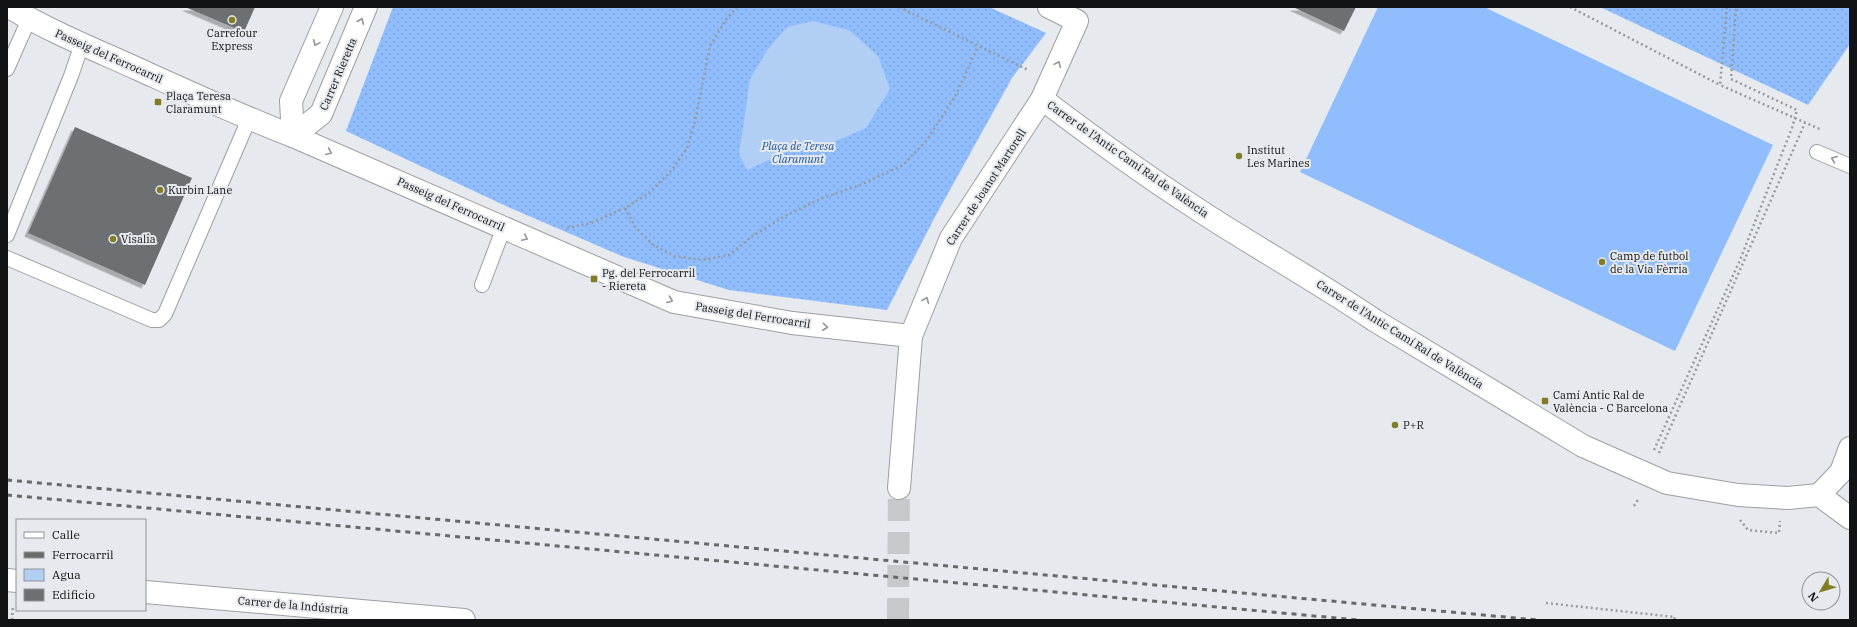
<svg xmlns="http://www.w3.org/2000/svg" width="1857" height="627" font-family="'IBM Plex Serif',serif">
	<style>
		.grass { fill: url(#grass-dots) }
		.pitch { fill: #8fbdfd }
		.water { fill: #b1cef5 }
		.building { fill: #6d6f72; filter: url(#shadow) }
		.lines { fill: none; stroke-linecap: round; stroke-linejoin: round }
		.minor-tunnel { stroke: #c6c9cc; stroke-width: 22; stroke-dasharray: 22 11; stroke-linecap: butt }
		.service-casing { stroke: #9c9fa2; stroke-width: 16 }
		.minor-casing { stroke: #9c9fa2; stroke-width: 24 }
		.path { stroke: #989a9d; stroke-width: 2.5; stroke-dasharray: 2 3; stroke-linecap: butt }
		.service { stroke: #fff; stroke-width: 14 }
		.minor { stroke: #fff; stroke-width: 22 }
		.rail { stroke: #67696b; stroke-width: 3; stroke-dasharray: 5 5; stroke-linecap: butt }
		.oneway { stroke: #949595 }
		.poi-dot { fill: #827d25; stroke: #e6e9ed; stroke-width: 1.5 }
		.labels { text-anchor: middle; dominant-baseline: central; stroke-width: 4; stroke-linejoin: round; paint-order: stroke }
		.poi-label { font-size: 11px; fill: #121314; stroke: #e6e9ed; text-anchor: start }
		.street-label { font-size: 11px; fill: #121314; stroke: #e6e9ed }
		.park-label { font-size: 11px; font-style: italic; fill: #1a55a0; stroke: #e6e9ed }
	</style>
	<defs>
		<pattern id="grass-dots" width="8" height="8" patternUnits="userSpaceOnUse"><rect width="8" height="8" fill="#8fbdfd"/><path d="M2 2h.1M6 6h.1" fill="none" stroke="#7aa2d8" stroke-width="1.8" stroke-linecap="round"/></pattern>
		<filter id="shadow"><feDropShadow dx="-3.5" dy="3.5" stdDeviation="0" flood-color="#0004"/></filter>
	</defs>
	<rect width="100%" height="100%" fill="#e6e9ed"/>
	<g class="grass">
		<path d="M393 7H989L1046 33 1012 78 936 215 887 310 729 290 624 257 508 207 346 131Z"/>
		<path d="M1600 7H1850V44L1808 105Z"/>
	</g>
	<path class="pitch" d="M1378 7H1484L1773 145 1675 351 1300 172Z"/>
	<path class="water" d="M813 21 849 30 878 56 890 89 866 128 834 142 784 153 747 170 739 154 750 79 768 49 787 27Z"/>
	<g class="building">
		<path d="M185 7H255L244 32Z"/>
		<path d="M1293 7H1356L1344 31Z"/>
		<path d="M75 127 192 178 145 285 28 233Z"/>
	</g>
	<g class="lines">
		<path class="minor-tunnel" d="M898 620 899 488"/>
		<g class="service-casing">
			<g id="service">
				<path d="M7 69 29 19"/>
				<path d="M1817 152 1850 166"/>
				<path d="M7 235 71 76 82 44"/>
				<path d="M7 258 152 320H159L165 314 249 119"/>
				<path d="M482 285 504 227"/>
			</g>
		</g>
		<g class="minor-casing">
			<g id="minor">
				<path d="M9 7C51 32 96 50 140 70 191 93 241 116 293 136L674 302 792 323 911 336"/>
				<path d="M1042 99C1091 136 1140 172 1191 205 1251 245 1314 279 1374 320L1583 446 1667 483 1738 495 1788 498 1819 495 1850 518"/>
				<path d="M293 136 321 114 366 7"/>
				<path d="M293 136 291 101 332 7"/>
				<path d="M899 488 911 336 951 238 1042 99 1077 21 1049 7"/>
				<path d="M1819 495 1841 472 1850 448"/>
				<path d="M7 580 17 581"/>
				<path d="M145 592 464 620"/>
			</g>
		</g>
		<g class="path">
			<path d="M737 7 727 18 710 46 695 121 687 148 672 170 649 193 625 208 636 228 652 244 674 256 703 260 729 255 751 237 785 216 820 199 860 185 903 165 927 140 956 95 978 46"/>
			<path d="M899 7 1028 70"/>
			<path d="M1570 7 1720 85"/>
			<path d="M1727 7 1720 85 1822 130"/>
			<path d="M567 228 591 223 625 208"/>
			<path d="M1654 450 1740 260 1792 128 1797 110 1731 79 1736 7"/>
			<path d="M1659 453 1805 123"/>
			<path d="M1634 506 1639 498"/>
			<path d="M1740 520 1748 530 1779 533 1780 521"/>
			<path d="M1546 603 1675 617 1674 620"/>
			<path d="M12 620 13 605"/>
		</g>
		<use href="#service" class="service"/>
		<use href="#minor" class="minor"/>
		<g class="rail">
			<path d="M7 480 1538 620"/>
			<path d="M7 495 1358 620"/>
		</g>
	</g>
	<defs><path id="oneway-chevron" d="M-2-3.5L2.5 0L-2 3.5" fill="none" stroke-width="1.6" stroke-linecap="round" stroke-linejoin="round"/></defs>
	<g class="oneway">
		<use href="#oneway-chevron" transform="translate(361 21) rotate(-67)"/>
		<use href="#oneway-chevron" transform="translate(316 43) rotate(114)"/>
		<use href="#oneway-chevron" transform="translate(1058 64) rotate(-66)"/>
		<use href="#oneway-chevron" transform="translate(329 152) rotate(23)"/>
		<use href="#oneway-chevron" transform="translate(1834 159) rotate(-157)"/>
		<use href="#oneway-chevron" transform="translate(525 238) rotate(25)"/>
		<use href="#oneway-chevron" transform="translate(670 300) rotate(21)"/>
		<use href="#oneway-chevron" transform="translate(926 300) rotate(-68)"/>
		<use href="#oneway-chevron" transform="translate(825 327) rotate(6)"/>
	</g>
	<g class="poi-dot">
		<circle cx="232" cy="20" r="4"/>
		<rect x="154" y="98" width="8" height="8" rx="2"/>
		<circle cx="1239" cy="156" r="4"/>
		<circle cx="160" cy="190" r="4"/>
		<circle cx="113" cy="239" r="4"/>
		<circle cx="1602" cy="262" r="4"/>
		<rect x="590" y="275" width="8" height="8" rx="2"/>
		<rect x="1541" y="397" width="8" height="8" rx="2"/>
		<circle cx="1395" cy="425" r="4"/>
	</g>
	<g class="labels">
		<g class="poi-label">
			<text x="232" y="33" text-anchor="middle">Carrefour<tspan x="232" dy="13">Express</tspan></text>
			<text x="166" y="96">Plaça Teresa<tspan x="166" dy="13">Claramunt</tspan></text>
			<text x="1247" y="150">Institut<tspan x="1247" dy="13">Les Marines</tspan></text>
			<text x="168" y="190">Kurbin Lane</text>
			<text x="121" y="239">Visalia</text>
			<text x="1610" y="256">Camp de futbol<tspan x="1610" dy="13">de la Via Fèrria</tspan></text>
			<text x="602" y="273">Pg. del Ferrocarril<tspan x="602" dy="13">- Riereta</tspan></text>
			<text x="1553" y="395">Camí Antic Ral de<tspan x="1553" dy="13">València - C Barcelona</tspan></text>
			<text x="1403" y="425">P+R</text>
		</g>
		<g class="street-label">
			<text transform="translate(109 56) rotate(24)">Passeig del Ferrocarril</text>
			<text transform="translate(338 74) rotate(-67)">Carrer Rieretta</text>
			<text transform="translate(1128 159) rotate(35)">Carrer de l'Antic Camí Ral de València</text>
			<text transform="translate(986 187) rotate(-57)">Carrer de Joanot Martorell</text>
			<text transform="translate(451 204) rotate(24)">Passeig del Ferrocarril</text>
			<text transform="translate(753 315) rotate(9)">Passeig del Ferrocarril</text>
			<text transform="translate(1400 334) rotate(32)">Carrer de l'Antic Camí Ral de València</text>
			<text transform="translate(293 605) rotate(5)">Carrer de la Indústria</text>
		</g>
		<g class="park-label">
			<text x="798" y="146">Plaça de Teresa<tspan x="798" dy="13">Claramunt</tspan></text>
		</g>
	</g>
	<rect width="1857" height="627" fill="none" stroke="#121314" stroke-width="16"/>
	<rect x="16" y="519" width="130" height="92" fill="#e6e9ed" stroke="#919396"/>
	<rect x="24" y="532" width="20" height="6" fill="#ffffff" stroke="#919396"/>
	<text x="52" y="539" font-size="12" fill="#121314">Calle</text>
	<rect x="24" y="552" width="20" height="6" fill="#67696b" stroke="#919396"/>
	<text x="52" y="559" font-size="12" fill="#121314">Ferrocarril</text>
	<rect x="24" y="569" width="20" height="12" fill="#b1cef5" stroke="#919396"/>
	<text x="52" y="579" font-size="12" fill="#121314">Agua</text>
	<rect x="24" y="589" width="20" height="12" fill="#6d6f72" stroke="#919396"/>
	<text x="52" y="599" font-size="12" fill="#121314">Edificio</text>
	<g transform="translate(1821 591) rotate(232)"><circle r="19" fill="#e6e9ed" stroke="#919396"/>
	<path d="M0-3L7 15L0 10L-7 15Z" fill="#827d25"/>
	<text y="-6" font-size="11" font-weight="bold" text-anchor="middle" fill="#121314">N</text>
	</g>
</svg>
